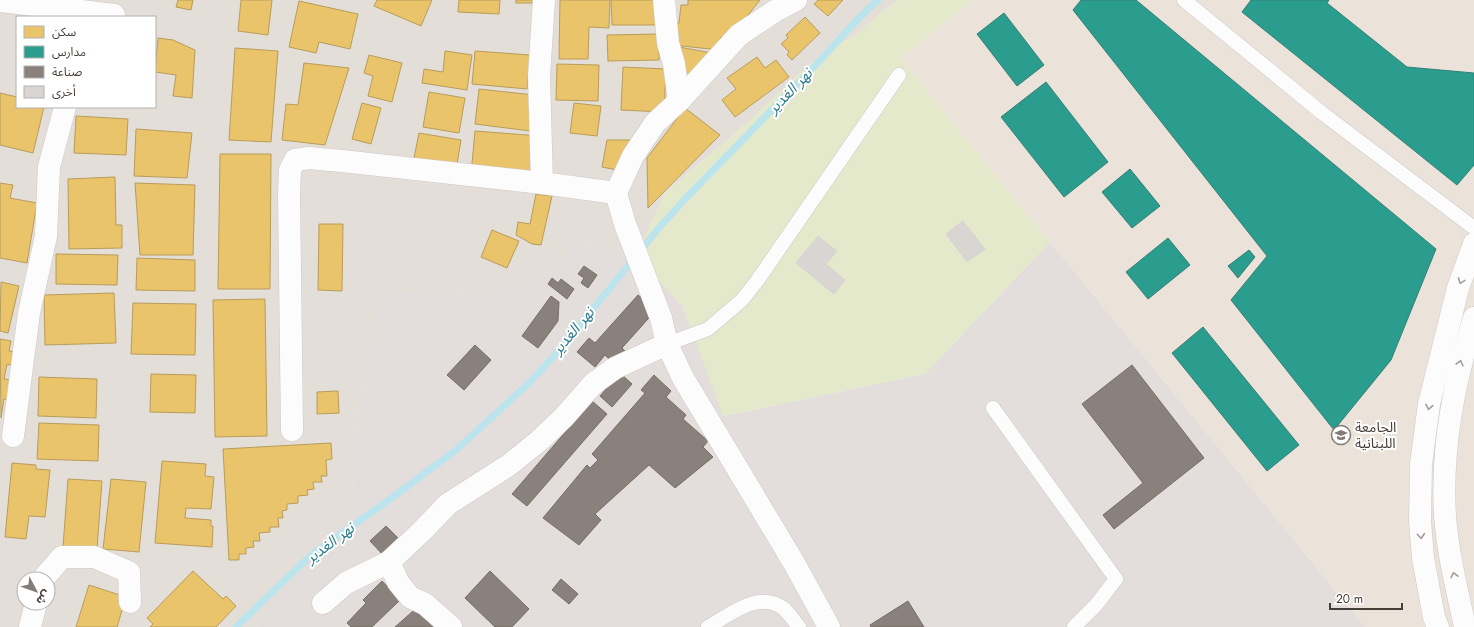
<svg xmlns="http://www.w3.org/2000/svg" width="1474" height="627" font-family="Jost,'Noto Sans Arabic',sans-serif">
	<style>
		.residential { fill: #e4ded8; fill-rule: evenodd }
		.industrial { fill: #e3dddb }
		.education { fill: #ebe2da }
		.green { fill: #e4e9cc }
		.homes { fill: #e9c46a; stroke: #b89c5b }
		.schools { fill: #2a9d8f; stroke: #338075 }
		.industry { fill: #8a817c; stroke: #766d67 }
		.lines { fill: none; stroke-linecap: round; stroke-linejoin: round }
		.stream { stroke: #bce4ed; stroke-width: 7 }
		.building { fill: #d9d5d2; stroke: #d8d4d1 }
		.service-casing { stroke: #cdc9c7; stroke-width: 15 }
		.minor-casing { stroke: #cdc9c7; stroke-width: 23 }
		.service { stroke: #fdfcfc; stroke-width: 14 }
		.minor { stroke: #fdfcfc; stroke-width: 22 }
		.oneway { stroke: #a29c9a }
		.labels { text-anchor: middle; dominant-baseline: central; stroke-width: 4; stroke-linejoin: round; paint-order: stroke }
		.poi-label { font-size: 14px; fill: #473d37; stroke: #fff; text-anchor: start }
		.water-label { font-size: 15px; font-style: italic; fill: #2c7b8f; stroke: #fff }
	</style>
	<rect width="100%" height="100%" fill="#f0edeb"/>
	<path class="residential" d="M0 0H899L878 15 857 34 834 47 809 65 747 123 665 193 636 257 580 242 553 268 533 279 470 294 436 298 413 292 371 346 363 393 356 417 354 444 350 467 355 494 346 515 298 570 283 593 256 627H0ZM17 17H155V107H17ZM24 579H48V603H24Z"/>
	<path class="industrial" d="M580 242 636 257 682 305 724 416 925 374 1050 242 1365 627H256L283 593 298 570 346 515 355 494 350 467 354 444 356 417 363 393 375 319 387 294 413 292 436 298 470 294 533 279 553 268Z"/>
	<path class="education" d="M974 0H1474V627H1365L1050 242 900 58Z"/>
	<path class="green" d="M899 0H974L900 58 1050 242 925 374 723 416 682 305 636 257 665 193 747 123 809 65 834 47 857 34 878 15Z"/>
	<g class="homes">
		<path d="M178 0H193L191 10 176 7Z"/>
		<path d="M241 0H272L268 35 238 31Z"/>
		<path d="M377 0H432L421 26 374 6Z"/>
		<path d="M459 0H500L499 14 458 12Z"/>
		<rect x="516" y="0" width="26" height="3"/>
		<path d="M560 0H610L609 28 589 27 588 59H559Z"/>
		<path d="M611 0H657L660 25H612Z"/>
		<path d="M688 0H760L730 38 721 37 719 50 673 45 675 23H679L681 5H688Z"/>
		<path d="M818 0H843L828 16 814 4Z"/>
		<path d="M299 1 358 14 350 49 319 42 316 53 289 47Z"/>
		<path d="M805 17 820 33 792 60 787 55 789 52 781 44 788 38 786 35Z"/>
		<path d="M659 34V60L608 61 607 35Z"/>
		<path d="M158 38 173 40 195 50 192 98 173 96 176 75 155 72Z"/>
		<path d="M679 47 718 54 683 85Z"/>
		<path d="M235 48 278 51 271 142 229 140Z"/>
		<path d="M445 51 472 55 467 90 422 83 424 69 443 72Z"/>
		<path d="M475 51 530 55 527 89 472 84Z"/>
		<path d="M369 55 402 63 392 102 368 96 373 76 364 73Z"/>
		<path d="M757 57 765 68 776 60 789 77 735 117 722 100 736 89 727 78Z"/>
		<path d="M304 63 349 68 325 145 282 140 286 104 298 105Z"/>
		<path d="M557 64 599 65 598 101 556 100Z"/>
		<path d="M623 67 666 69 664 112 621 110Z"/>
		<path d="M479 89 534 95 530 131 475 124Z"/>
		<path d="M429 92 465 98 459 133 423 127Z"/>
		<path d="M0 93 17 97V107H44L33 153 0 145Z"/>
		<path d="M362 103 381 108 371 144 352 139Z"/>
		<path d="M574 103 601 106 597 136 570 133Z"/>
		<path d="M685 108 720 135 648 208 647 158Z"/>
		<path d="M76 116 128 119 126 155 74 153Z"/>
		<path d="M136 129 192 133 187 178 134 176Z"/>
		<path d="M475 131 540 136 536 179 471 174Z"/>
		<path d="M419 133 461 140 456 170 413 163Z"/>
		<path d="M607 140H634L622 171 602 167Z"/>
		<path d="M220 154H271L270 289H218Z"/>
		<path d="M115 177 116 225H122V248L69 249 68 179Z"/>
		<path d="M0 183 13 185 10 198 37 203 27 263 0 258Z"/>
		<path d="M135 183 195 185 193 255H140Z"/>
		<path d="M536 194 552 196 541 245 532 244 516 235 518 222 530 224Z"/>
		<path d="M319 224H343L342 291 318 290Z"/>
		<path d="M492 230 519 241 507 268 481 257Z"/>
		<path d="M56 254 118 255 117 285 56 284Z"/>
		<path d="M137 258 195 260V291L136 290Z"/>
		<path d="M1 282 19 286 8 333 0 331Z"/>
		<path d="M114 293 116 343 45 345 44 295Z"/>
		<path d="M265 299 267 436 215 437 213 300Z"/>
		<path d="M133 303 196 304 195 355 131 354Z"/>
		<path d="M0 339 11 341 9 351 16 352 14 366 7 364 4 379 11 380 8 400 4 399 1 418Z"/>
		<path d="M151 374 196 375 195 413 150 412Z"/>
		<path d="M39 377 97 379 96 418 38 416Z"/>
		<path d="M338 391 339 413 317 414V392Z"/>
		<path d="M39 423 99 425 98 461 37 459Z"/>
		<path d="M331 443 332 459 326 460 327 476H321L322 482H313L314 489 307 490 308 495 298 496V503L287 504V510L282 511 283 518H278L279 527H270V532L259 533 260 541H253L254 547 246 548V554H239V560H229L223 449Z"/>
		<path d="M162 461 206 464 205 476 214 477 211 509 186 508 185 518 211 520V526H213L212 547 155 543Z"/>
		<path d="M12 463 36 465V469L50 470 45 517 29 516 26 539 5 537Z"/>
		<path d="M68 479 102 481 97 549 63 547Z"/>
		<path d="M111 479 146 482 139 552 103 549Z"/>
		<path d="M193 571 223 599 226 596 236 606 216 627H150L153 624 147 618Z"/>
		<path d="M89 585 126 597 117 627H76Z"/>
	</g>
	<g class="schools">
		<path d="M1081 0H1136L1436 249 1391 360 1334 430 1231 300 1267 256 1073 10Z"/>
		<path d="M1251 0H1329L1327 3 1407 67 1474 73V165L1457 185 1242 12Z"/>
		<path d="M1004 13 1044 65 1017 86 977 34Z"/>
		<path d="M1046 82 1108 162 1064 197 1001 117Z"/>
		<path d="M1130 169 1160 206 1132 228 1102 192Z"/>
		<path d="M1168 238 1190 265 1148 299 1126 272Z"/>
		<path d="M1249 250 1255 257 1238 278 1228 266Z"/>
		<path d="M1203 327 1299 445 1267 471 1172 353Z"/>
	</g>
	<g class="industry">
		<path d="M584 266 597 275 588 288 581 283 584 278 578 274Z"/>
		<path d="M552 278 558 283 561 279 574 289 567 299 548 284Z"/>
		<path d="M638 295 656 310 622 348 626 352 618 360 613 356 610 360 605 355 595 367 577 352 589 338 595 343Z"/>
		<path d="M551 296 559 302 558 321 538 348 522 336Z"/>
		<path d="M475 345 491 360 464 390 447 375Z"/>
		<path d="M1132 365 1204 458 1114 529 1103 515 1143 483 1082 404Z"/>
		<path d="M620 373 632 384 612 407 600 396Z"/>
		<path d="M654 375 671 391 666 397 686 415 683 419 708 441 703 447 713 457 675 488 649 465 595 514 601 520 579 545 543 518 587 465 590 468 598 460 592 454 645 393 641 390Z"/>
		<path d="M592 401 607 414 527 506 512 494Z"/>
		<path d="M386 526 401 541 385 557 370 541Z"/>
		<path d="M490 571 529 609 512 627H495L465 598Z"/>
		<path d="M561 579 578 594 569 604 552 590Z"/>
		<path d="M382 581 400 600 372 627H351L347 623 366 603 363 600Z"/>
		<path d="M908 601 924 627H871L870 625Z"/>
		<path d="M421 604 442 627H395Z"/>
	</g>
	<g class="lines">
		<path class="stream" d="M236 627 311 555 389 500 456 450 530 382 562 347 658 229 684 200 798 83C826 57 849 25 878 0"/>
	</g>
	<g class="building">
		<path d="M963 221 985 249 967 262 946 234Z"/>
		<path d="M818 236 837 251 826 264 845 280 834 294 796 263Z"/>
	</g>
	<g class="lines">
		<g class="service-casing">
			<g id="service">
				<path d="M1184 0 1322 113 1474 228"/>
				<path d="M667 344 708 329 742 300 757 281 899 75"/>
				<path d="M993 408 1116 579 1096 605 1074 627"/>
				<path d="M708 627C730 615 758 590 783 608 789 613 794 621 799 627"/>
			</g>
		</g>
		<g class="minor-casing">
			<g id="minor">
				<path d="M544 0 539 76 542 183 616 193"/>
				<path d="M664 0 668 43 674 64 679 101"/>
				<path d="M796 0 775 11 739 35 679 101 655 123 633 156 616 193 625 224 661 318 667 344 683 378 794 563 829 627"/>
				<path d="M0 1 114 15"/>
				<path d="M292 430 289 194 290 170 295 160 309 158 342 161 542 183"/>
				<path d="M13 436 29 313 46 236 49 167 65 107"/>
				<path d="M389 562 398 582 410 597 425 604 451 627"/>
				<path d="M43 579 62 557H94L129 572 130 602"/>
				<path d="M323 603 346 583 389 562 421 532 448 504 509 465 540 440 564 417 593 384 615 368 667 344"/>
				<path d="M30 627 36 603"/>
				<path d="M1438 627 1434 617 1423 558 1420 521 1421 464 1429 404 1458 288 1474 244"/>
				<path d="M1465 627C1457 590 1448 554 1445 516 1441 447 1454 383 1474 318"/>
			</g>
		</g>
		<use href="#service" class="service"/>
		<use href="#minor" class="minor"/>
	</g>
	<defs><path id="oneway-chevron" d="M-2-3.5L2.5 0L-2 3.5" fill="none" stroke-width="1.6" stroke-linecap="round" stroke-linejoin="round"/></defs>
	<g class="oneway">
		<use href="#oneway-chevron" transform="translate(1461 281) rotate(110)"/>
		<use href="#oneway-chevron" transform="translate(1460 363) rotate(-77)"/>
		<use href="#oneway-chevron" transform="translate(1429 407) rotate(100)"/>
		<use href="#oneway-chevron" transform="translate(1421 536) rotate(85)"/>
		<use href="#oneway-chevron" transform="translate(1454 575) rotate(-102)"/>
	</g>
	<defs>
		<g id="university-ring" transform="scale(1)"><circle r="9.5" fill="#fff" stroke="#827b76" stroke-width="1.5"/><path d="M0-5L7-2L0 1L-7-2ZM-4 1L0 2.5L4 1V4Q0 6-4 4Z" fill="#827b76"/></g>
	</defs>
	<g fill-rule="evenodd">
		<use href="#university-ring" x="1341" y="435"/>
	</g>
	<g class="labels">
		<g class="poi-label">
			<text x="1355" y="427">الجامعة<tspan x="1355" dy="16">اللبنانية</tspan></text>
		</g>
		<g class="water-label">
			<text transform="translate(790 91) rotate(-46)">نهر الغدير</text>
			<text transform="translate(573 331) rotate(-50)">نهر الغدير</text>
			<text transform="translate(330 543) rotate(-37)">نهر الغدير</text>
		</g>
	</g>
	<rect x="16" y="16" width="140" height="92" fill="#ffffff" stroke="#b5b1af"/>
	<rect x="24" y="26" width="20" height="12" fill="#e9c46a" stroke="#b5b1af"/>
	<text x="52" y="36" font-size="12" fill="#473d37">سكن</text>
	<rect x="24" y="46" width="20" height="12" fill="#2a9d8f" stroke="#b5b1af"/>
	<text x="52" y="56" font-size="12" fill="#473d37">مدارس</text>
	<rect x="24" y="66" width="20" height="12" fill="#8a817c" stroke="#b5b1af"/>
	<text x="52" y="76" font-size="12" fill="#473d37">صناعة</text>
	<rect x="24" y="86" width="20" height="12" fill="#d9d5d2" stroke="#b5b1af"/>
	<text x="52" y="96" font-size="12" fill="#473d37">أخرى</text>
	<g transform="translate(36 591) rotate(131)"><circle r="19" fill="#ffffff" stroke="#b5b1af"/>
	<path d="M0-3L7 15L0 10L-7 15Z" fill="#827b76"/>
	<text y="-6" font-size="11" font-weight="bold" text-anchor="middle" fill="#473d37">ش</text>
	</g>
	<path d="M1330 603v6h72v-6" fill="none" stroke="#473d37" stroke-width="2"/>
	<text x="1336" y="603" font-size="12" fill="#473d37" stroke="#ffffff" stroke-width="3" paint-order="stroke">20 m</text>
</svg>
